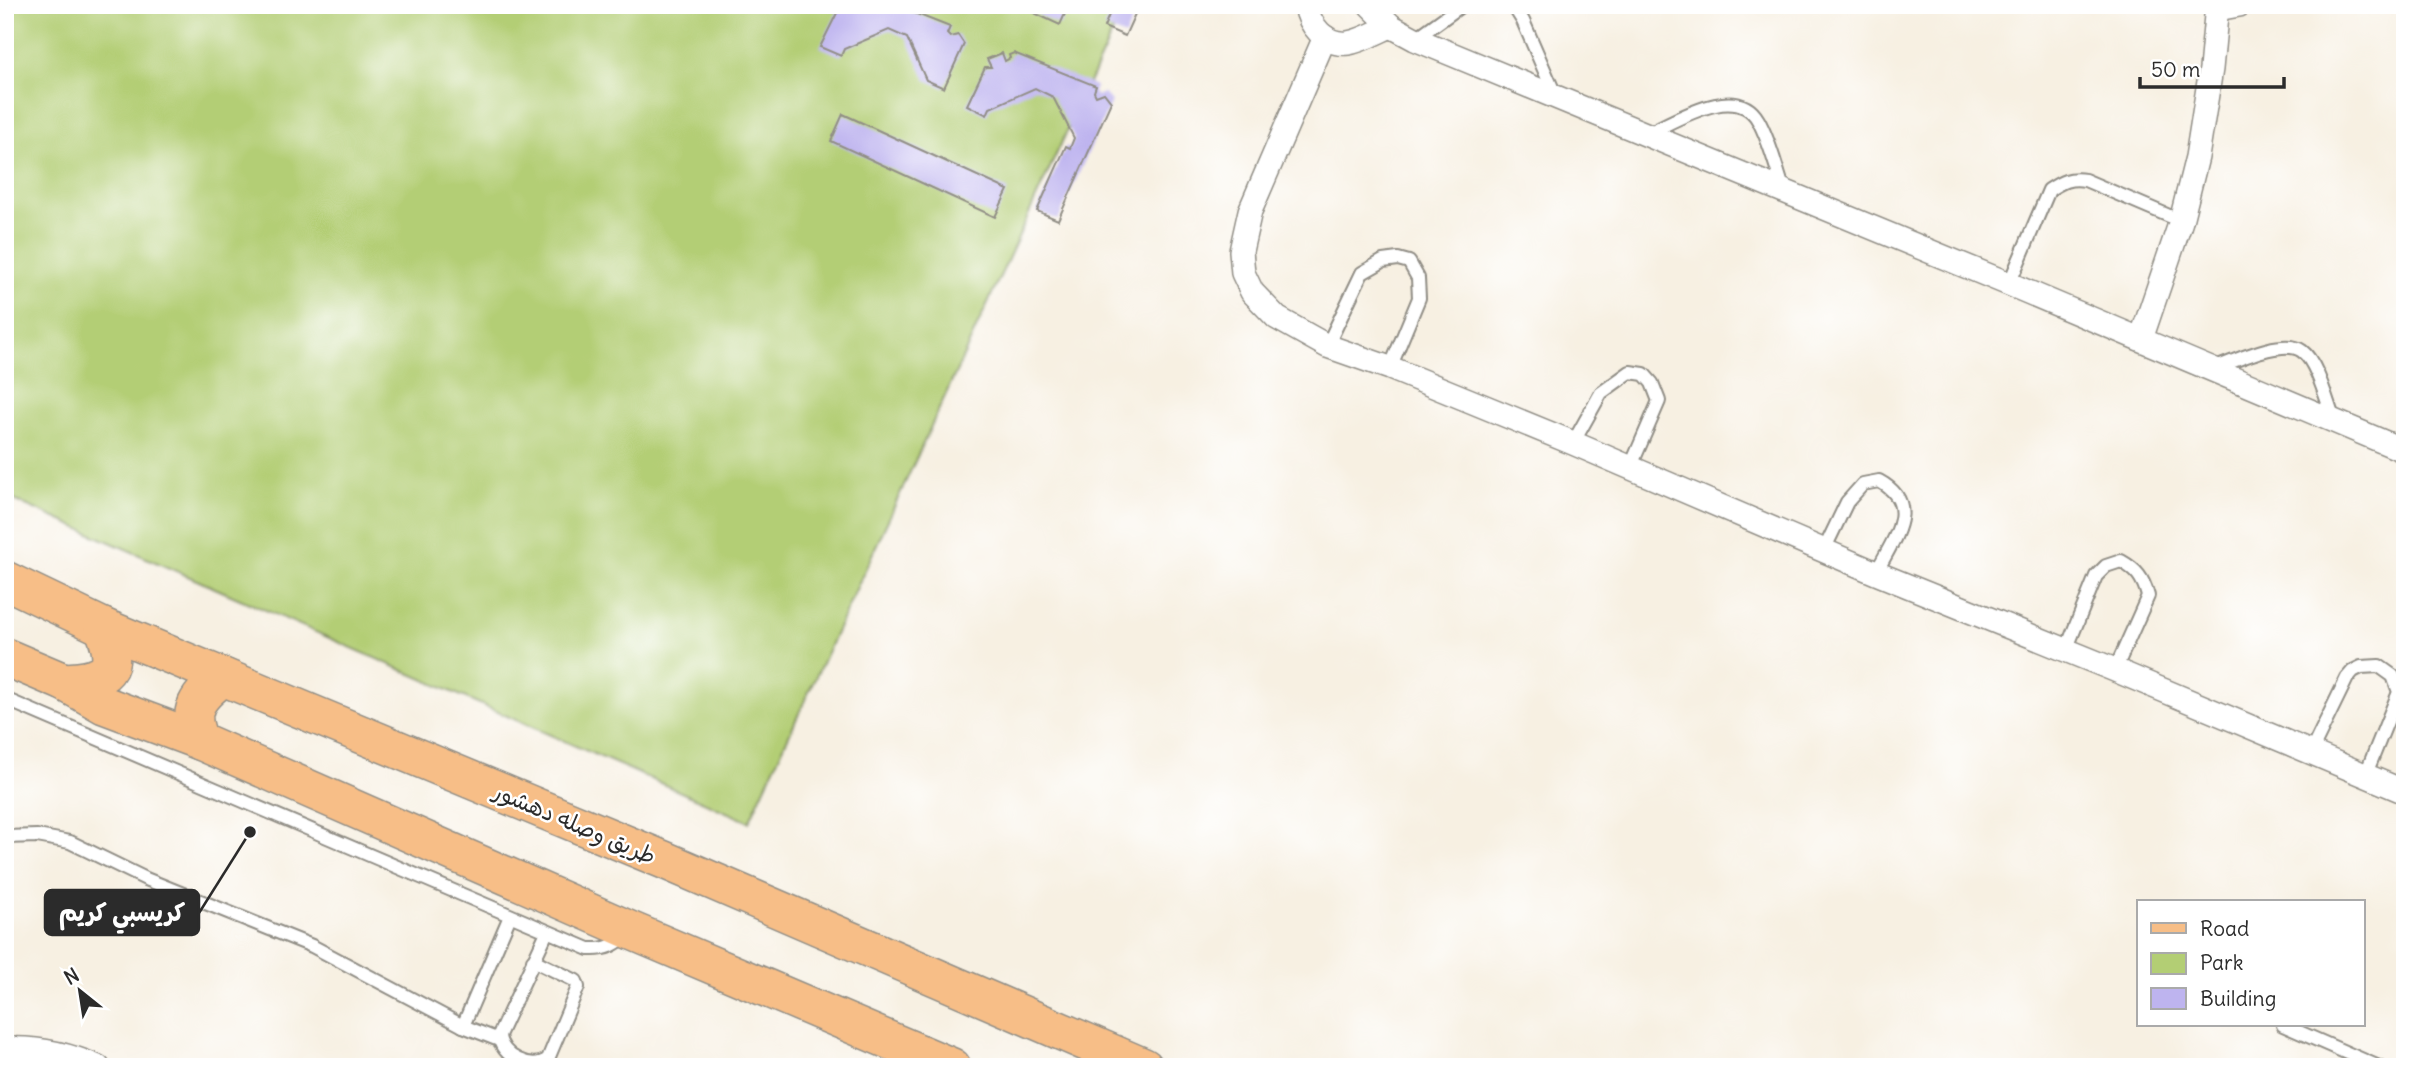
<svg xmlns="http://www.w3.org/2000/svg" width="2410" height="1072" font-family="Delius,'Playpen Sans Arabic',sans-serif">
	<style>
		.green { fill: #b3ce74; stroke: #6f7c50; stroke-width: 2 }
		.building { fill: #beb4ef }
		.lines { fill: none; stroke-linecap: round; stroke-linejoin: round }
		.service-casing { stroke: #918e86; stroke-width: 16 }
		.minor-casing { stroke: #918e86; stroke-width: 26 }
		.primary-casing { stroke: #918e86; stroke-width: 40 }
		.service { stroke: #fff; stroke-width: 12 }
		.minor { stroke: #fff; stroke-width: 23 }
		.primary { stroke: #f7be87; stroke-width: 37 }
		.labels { text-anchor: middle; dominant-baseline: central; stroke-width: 5; stroke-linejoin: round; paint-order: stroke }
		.street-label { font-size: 23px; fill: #2b2b2b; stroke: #fff }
		.leader { fill: none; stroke: #2b2b2b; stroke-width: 2.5 }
		.callout-dot { fill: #2b2b2b; stroke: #fff; stroke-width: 2.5 }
		.callout { fill: #2b2b2b; stroke: #2b2b2b; stroke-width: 2.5 }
		.callout-label { font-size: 24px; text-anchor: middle; font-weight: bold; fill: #fff }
	</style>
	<rect width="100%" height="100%" fill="#fff"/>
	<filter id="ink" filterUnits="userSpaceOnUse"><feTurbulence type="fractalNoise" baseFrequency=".0143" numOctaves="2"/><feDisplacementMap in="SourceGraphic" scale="14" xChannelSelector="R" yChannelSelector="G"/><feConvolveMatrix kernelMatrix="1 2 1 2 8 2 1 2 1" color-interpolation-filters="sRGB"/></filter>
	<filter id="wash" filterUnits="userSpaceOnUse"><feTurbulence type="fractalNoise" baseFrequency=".00686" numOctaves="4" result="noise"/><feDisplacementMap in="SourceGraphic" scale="28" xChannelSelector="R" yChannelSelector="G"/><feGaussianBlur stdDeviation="1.57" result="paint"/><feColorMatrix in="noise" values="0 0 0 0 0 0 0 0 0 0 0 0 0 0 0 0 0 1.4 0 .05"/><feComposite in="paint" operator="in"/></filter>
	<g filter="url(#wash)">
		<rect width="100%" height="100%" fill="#f7f0e2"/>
		<path class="green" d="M5 5H1125L749 822 5 496Z"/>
		<g id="blocks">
			<g class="building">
				<path d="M843 5H894L950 27 947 34 950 37 958 35 964 44 944 88 926 80 907 38 889 30 844 49 841 56 820 47 839 9 845 8Z"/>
				<path d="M1017 5H1069L1060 25Z"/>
				<path d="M1113 5H1139L1125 36 1104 27Z"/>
				<path d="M1002 53 1005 61 1010 58 1009 55 1014 53 1096 86 1094 92 1096 96 1104 93 1111 102 1058 220 1037 211 1066 146 1070 148 1074 138 1053 97 1035 88 990 108 987 115 967 105 985 67H991L987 59Z"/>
				<path d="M843 114 1008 190 995 217 831 141Z"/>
			</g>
		</g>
	</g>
	<g filter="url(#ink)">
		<use href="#blocks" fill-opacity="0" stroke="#918e86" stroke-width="2"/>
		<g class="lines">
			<g class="service-casing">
				<g id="service">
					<path d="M1513 5 1523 21 1556 97"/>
					<path d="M1415 39 1462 5"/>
					<path d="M1646 134C1674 122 1736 81 1758 120 1770 141 1776 168 1784 191"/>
					<path d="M2009 284 2049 190C2061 182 2070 177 2085 180L2181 221"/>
					<path d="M1327 346 1362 273 1383 261 1398 259 1409 262 1418 278 1419 298 1390 368"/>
					<path d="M2213 369C2233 362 2283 337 2302 351 2317 362 2327 402 2334 420"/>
					<path d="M1573 443 1601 393 1630 372 1644 374 1652 383 1659 401 1630 468"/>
					<path d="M1824 550 1847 502 1863 484 1879 481C1923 505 1892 540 1876 573"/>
					<path d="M2066 650 2096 576 2106 566 2121 561C2137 570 2143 578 2148 596L2115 670"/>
					<path d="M5 699 589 949C607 950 615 945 628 934"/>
					<path d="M2310 754 2347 678 2353 671 2361 667 2379 666 2393 676 2399 692 2365 776"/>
					<path d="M5 837 37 836 70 842 146 879 312 946 463 1026 510 916"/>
					<path d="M533 960 576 981 578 987 548 1059C532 1072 500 1056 499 1035L547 932"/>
					<path d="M2283 1025 2379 1067"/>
					<path d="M463 1026 499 1040"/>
				</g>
			</g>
			<g class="minor-casing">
				<g id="minor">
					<path d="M1306 5C1309 25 1325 46 1348 43 1362 41 1378 31 1391 26"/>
					<path d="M1370 5 1391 26 1415 39 2009 284 2405 451"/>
					<path d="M2217 9 2239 5"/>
					<path d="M1325 37 1250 211 1241 251 1243 273 1252 292 1277 318 1327 346 1390 368 1573 443 1876 573 2115 670 2405 792"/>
					<path d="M2141 339 2181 221 2197 157 2211 69 2217 5"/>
					<path d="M5 1049C38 1047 68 1054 98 1067"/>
				</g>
			</g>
			<g class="primary-casing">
				<g id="primary">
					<path d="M5 580 103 627 664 860 1144 1067"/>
					<path d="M5 657 64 682 104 705 200 741 632 931 952 1067"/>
					<path d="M64 682C108 680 121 671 103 627"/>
					<path d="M200 741C185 710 198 696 223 677"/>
				</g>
			</g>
			<use href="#service" class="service"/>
			<use href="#minor" class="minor"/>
			<use href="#primary" class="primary"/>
		</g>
	</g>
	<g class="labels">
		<g class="street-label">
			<text transform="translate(575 823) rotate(23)">طريق وصله دهشور</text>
		</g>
	</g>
	<path class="leader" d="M250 832L199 913"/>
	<circle class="callout-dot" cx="250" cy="832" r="7"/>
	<rect class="callout" x="45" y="890" width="154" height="45" rx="7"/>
	<g class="callout-label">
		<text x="122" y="921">كريسبي كريم</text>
	</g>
	<rect width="2410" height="1072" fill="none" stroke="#fff" stroke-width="28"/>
	<rect x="2137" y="900" width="228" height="126" fill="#ffffff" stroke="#aaaaaa" stroke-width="2"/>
	<rect x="2151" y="923" width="35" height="10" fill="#f7be87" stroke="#aaaaaa" stroke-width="2"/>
	<text x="2200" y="936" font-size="21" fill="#2b2b2b">Road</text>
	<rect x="2151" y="953" width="35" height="21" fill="#b3ce74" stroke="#aaaaaa" stroke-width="2"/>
	<text x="2200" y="970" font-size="21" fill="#2b2b2b">Park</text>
	<rect x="2151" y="988" width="35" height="21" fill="#beb4ef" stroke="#aaaaaa" stroke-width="2"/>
	<text x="2200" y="1006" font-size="21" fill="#2b2b2b">Building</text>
	<g transform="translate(80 991) rotate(330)" stroke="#ffffff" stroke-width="5" paint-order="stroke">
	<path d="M0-5L12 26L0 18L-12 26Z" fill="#2b2b2b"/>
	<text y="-10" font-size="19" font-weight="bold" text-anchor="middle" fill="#2b2b2b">N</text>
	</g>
	<path d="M2140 77v10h144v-10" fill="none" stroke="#2b2b2b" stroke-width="3.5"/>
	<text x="2151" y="77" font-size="21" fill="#2b2b2b" stroke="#ffffff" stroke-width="5" paint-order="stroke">50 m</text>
</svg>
